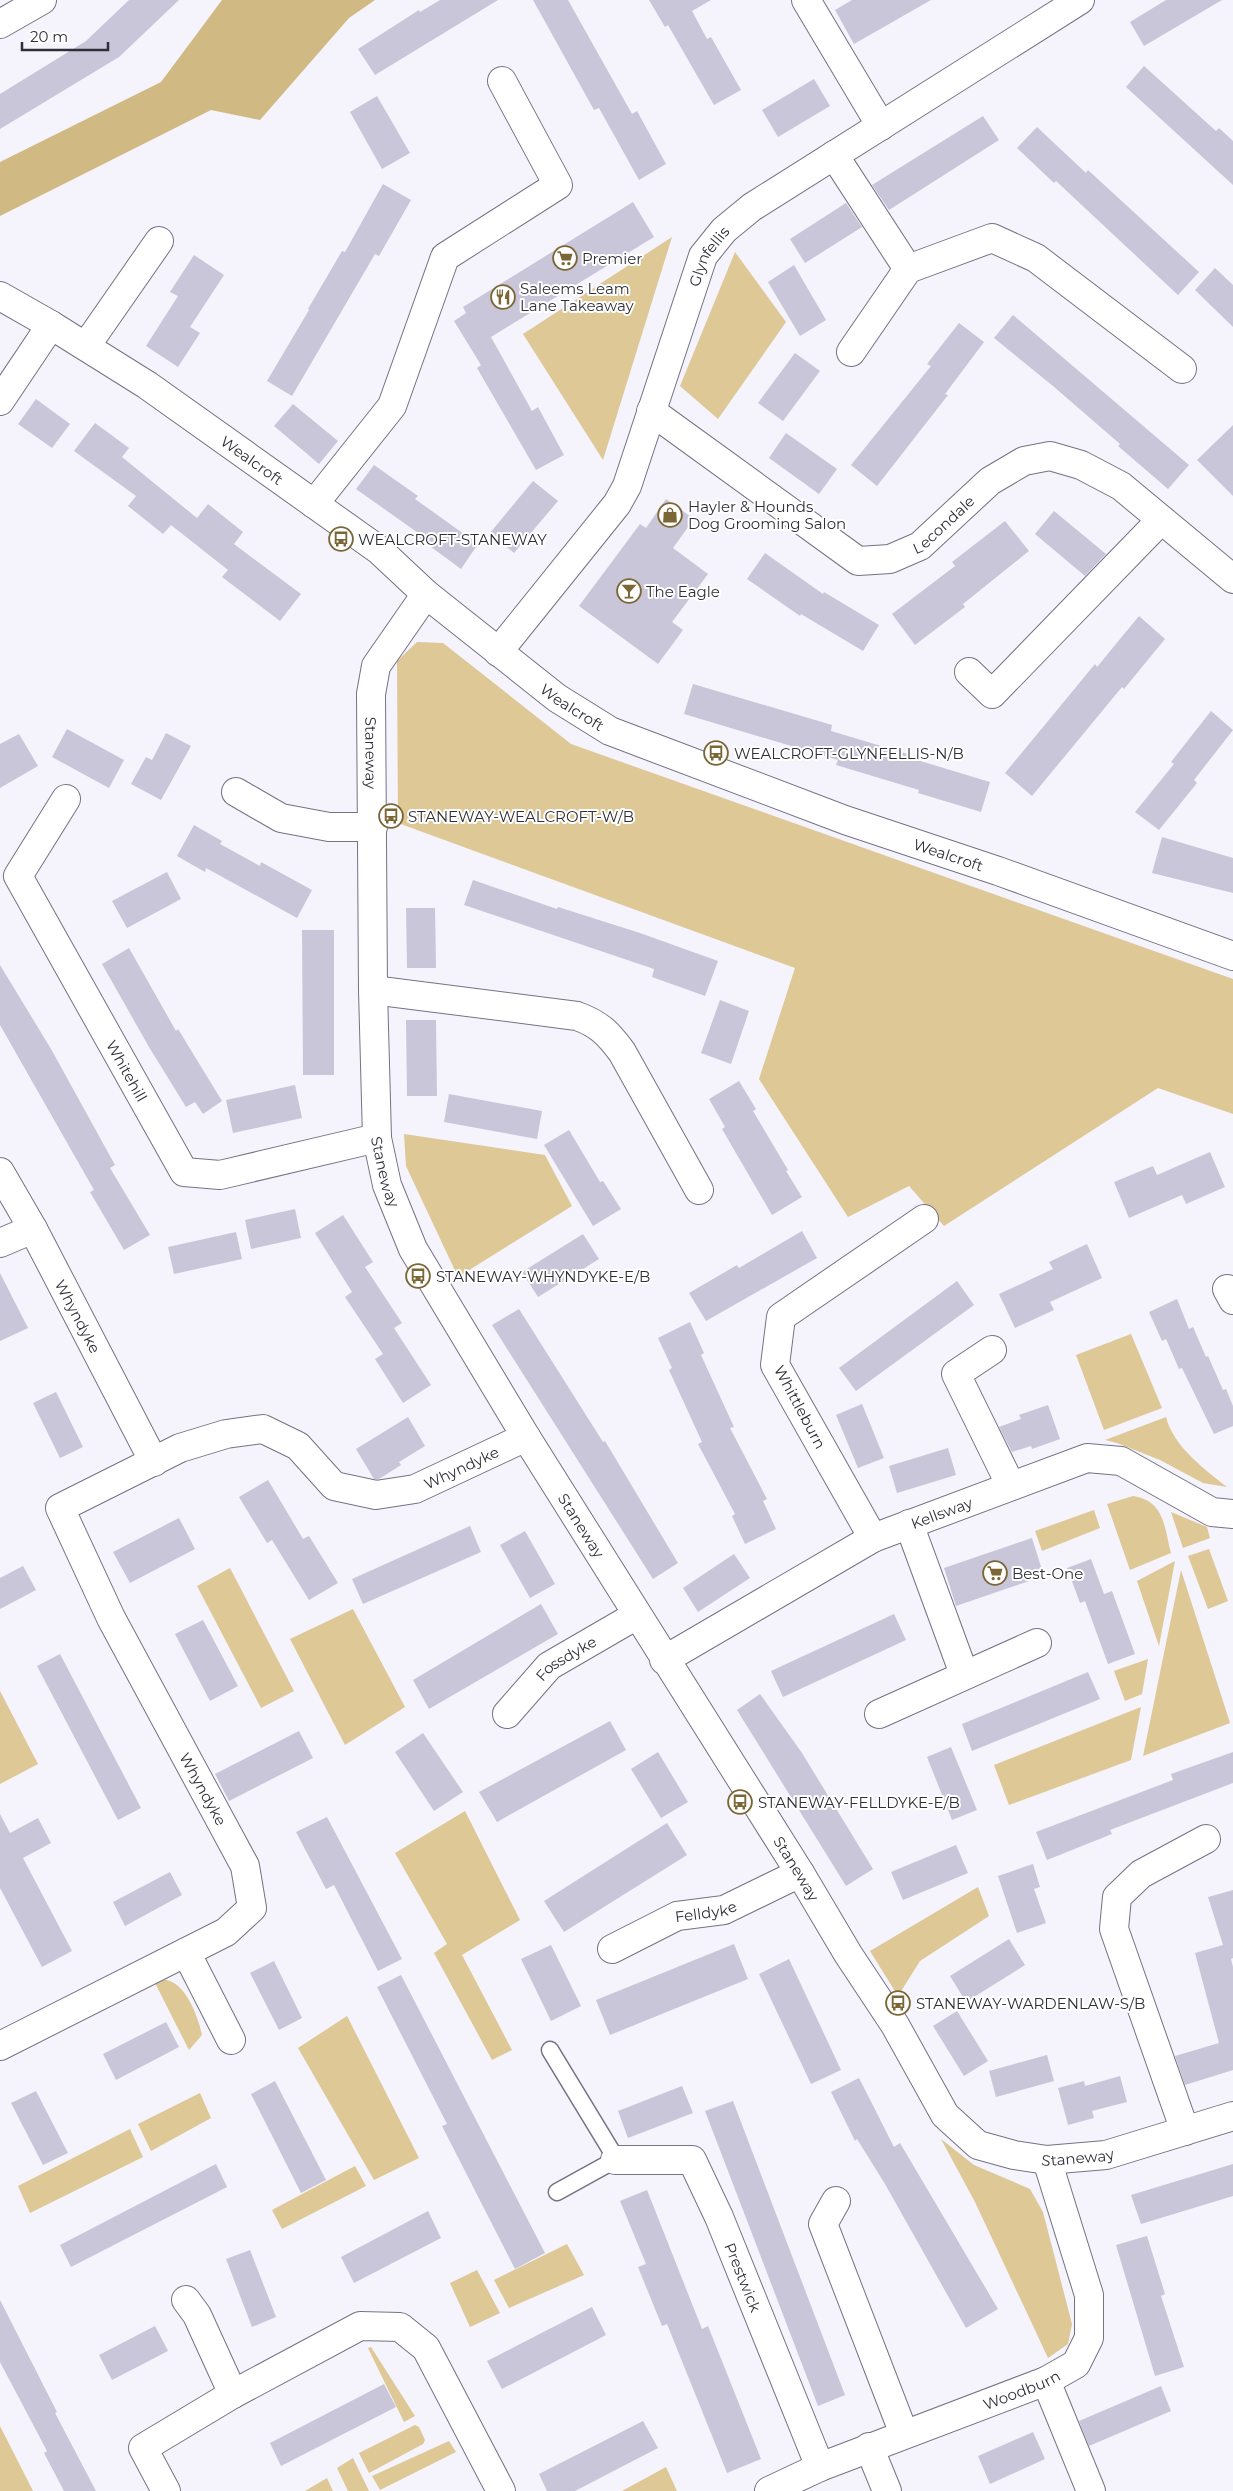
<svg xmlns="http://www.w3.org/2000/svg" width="1233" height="2491" font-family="Montserrat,sans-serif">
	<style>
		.green { fill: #ddc896 }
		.forest { fill: #d1b983 }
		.building { fill: #c9c6da }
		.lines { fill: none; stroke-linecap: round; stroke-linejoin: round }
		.service-casing { stroke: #757284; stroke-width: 19 }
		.minor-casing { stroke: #757284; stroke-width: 30 }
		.tertiary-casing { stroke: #757284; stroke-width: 30 }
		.service { stroke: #fff; stroke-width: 16 }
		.minor { stroke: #fff; stroke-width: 28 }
		.tertiary { stroke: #fff; stroke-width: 28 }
		.labels { text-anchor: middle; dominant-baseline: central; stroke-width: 4; stroke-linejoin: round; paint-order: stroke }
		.poi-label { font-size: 15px; fill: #302f37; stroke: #fff; text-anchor: start }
		.street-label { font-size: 15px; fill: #302f37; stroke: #fff }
	</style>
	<rect width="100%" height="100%" fill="#f5f3fc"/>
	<g class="green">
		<path d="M672 237 603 460 523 334Z"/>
		<path d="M735 252 786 322 718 419 680 386Z"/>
		<path d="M417 642 443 643 571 744 1233 979V1114L1158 1088 944 1226 909 1186 848 1217 759 1079 795 968 398 823 397 661Z"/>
		<path d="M404 1134 545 1155 572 1206 458 1277 406 1166Z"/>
		<path d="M1131 1334 1162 1408 1104 1430 1076 1355Z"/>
		<path d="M1166 1417C1173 1446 1205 1470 1227 1487L1203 1483 1160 1460 1117 1443 1105 1440Z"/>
		<path d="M1133 1496C1165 1501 1164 1527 1171 1553L1130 1570 1107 1504Z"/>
		<path d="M1094 1510 1100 1528 1042 1551 1035 1531Z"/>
		<path d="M1171 1512 1207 1527 1210 1538 1183 1548Z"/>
		<path d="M1209 1549 1228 1601 1208 1609 1188 1556Z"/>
		<path d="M1175 1561 1159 1646 1137 1581Z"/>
		<path d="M230 1568 294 1691 261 1708 197 1586Z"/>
		<path d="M1181 1570 1230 1723 1143 1756Z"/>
		<path d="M353 1609 405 1707 345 1745 290 1639Z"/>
		<path d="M1148 1659 1142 1694 1125 1701 1114 1671Z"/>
		<path d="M0 1691 38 1764 0 1784Z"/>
		<path d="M1141 1707 1131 1760 1009 1805 994 1765Z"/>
		<path d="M465 1811 520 1920 462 1955 512 2050 492 2060 434 1953 447 1944 395 1853Z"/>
		<path d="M978 1887 989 1916 920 1961 898 1996 870 1951Z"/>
		<path d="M153 1979C159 1979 165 1979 170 1981 187 1987 199 2019 202 2035L189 2050Z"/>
		<path d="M347 2016 419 2158 374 2180 298 2048Z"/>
		<path d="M200 2093 211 2118 151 2151 138 2124Z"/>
		<path d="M130 2129 143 2157 30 2213 18 2186Z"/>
		<path d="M941 2139 974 2165 1030 2189 1043 2212 1072 2324 1068 2344 1048 2358 975 2202Z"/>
		<path d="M355 2166 366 2186 282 2229 272 2210Z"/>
		<path d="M567 2244 584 2275 509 2308 494 2280Z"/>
		<path d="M477 2270 500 2313 470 2327 450 2283Z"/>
		<path d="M371 2347 415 2416 404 2422 368 2348Z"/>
		<path d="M415 2425 419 2427 425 2440 423 2444 369 2473 359 2453Z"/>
		<path d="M0 2426 33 2491H0Z"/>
		<path d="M449 2441 456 2452 380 2490 372 2476Z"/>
		<path d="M353 2458 369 2491H348L337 2468Z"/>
		<path d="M666 2467 677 2491H622Z"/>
		<path d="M327 2478 333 2491H305Z"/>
	</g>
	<path class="forest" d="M222 0H375L349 18 260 120 211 110 0 216V162L161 82Z"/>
	<g class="building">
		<path d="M129 0H179L119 57 0 129V94L86 41Z"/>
		<path d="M440 0H498L375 75 358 49 419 10 420 12Z"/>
		<path d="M533 0H568L632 114 637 111 666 164 639 180 599 108 594 110Z"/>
		<path d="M649 0H711L692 11 707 39 711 37 741 90 714 105 668 25 665 27Z"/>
		<path d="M852 0H931L854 44 835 10Z"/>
		<path d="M1166 0H1222L1144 46 1130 22Z"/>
		<path d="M1144 66 1216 131 1219 128 1233 141V185L1126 87Z"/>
		<path d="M814 79 830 106 778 137 762 110Z"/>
		<path d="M377 96 410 153 382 169 350 112Z"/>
		<path d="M983 116 999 140 889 210 872 185Z"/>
		<path d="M1037 127 1086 173 1088 170 1199 272 1178 295 1056 181 1054 183 1017 148Z"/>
		<path d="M383 184 411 200 379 256 375 254 292 396 267 381 309 310 308 309 342 251 345 252Z"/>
		<path d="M633 202 654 237 491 337 532 411 538 407 564 455 536 470 477 368 481 365 454 321 466 313 463 307Z"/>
		<path d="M846 203 862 227 805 263 790 239Z"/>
		<path d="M194 255 224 275 190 327 200 333 178 367 146 346 178 296 170 292Z"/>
		<path d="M794 265 826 320 800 336 768 282Z"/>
		<path d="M1215 268 1233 285V327L1195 290Z"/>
		<path d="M1013 315 1189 465 1168 489 1118 446 1120 444 1053 386 994 338Z"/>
		<path d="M959 323 984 342 945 394 948 395 877 486 851 465 931 366 927 364Z"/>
		<path d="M795 353 820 371 783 421 758 403Z"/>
		<path d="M36 399 70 424 52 448 18 424Z"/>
		<path d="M293 404 338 441 319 464 274 426Z"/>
		<path d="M95 423 129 448 122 457 197 518 208 504 243 532 234 544 301 594 280 621 222 577 228 570 171 525 163 534 128 506 136 496 74 451Z"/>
		<path d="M1233 425V496L1197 460Z"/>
		<path d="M786 433 837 469 819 494 769 458Z"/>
		<path d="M374 465 418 496 415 499 478 544 461 569 419 538 421 535 356 489Z"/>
		<path d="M533 481 558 501 514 553 490 533Z"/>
		<path d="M666 499 694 519 673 548 708 574 672 622 683 630 658 664 579 606 640 524 646 528Z"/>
		<path d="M1054 511 1106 554 1085 576 1035 534Z"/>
		<path d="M1005 521 1029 551 963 604 965 607 915 645 892 614 955 566 952 562Z"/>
		<path d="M765 553 823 594 824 592 879 625 863 651 801 614 800 616 747 579Z"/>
		<path d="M1139 616 1165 639 1124 689 1122 687 1032 796 1005 773 1095 664 1097 667Z"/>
		<path d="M693 684 832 725 831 731 908 754 907 757 990 782 981 812 918 793 919 790 836 765 838 760 684 714Z"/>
		<path d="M1211 711 1233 730 1194 780 1197 783 1159 830 1135 812 1174 764 1171 762Z"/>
		<path d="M67 729 124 760 109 788 52 757Z"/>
		<path d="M166 733 191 746 161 800 131 784 146 757 152 760Z"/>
		<path d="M19 734 38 766 0 788V744Z"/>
		<path d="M194 825 222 841 220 844 260 866 261 862 312 890 297 918 206 868 205 872 177 856Z"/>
		<path d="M1162 837 1233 858V893L1152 873Z"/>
		<path d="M167 872 181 899 127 928 112 901Z"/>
		<path d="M473 880 557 909 558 907 640 933 718 961 705 996 652 977 654 969 464 905Z"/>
		<path d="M406 908H435L436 968H407Z"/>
		<path d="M302 930H334V1075H303Z"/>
		<path d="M129 948 176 1031 178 1029 222 1101 203 1114 195 1102 186 1107 149 1047 102 964Z"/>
		<path d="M0 965 51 1049 115 1165 110 1168 150 1235 124 1250 90 1192 94 1190 0 1025Z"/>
		<path d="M720 1000 749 1011 731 1064 701 1053Z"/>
		<path d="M406 1020H436L437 1096H407Z"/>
		<path d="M739 1081 756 1109 753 1111 788 1170 786 1171 802 1197 772 1215 722 1129 725 1127 709 1099Z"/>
		<path d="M295 1085 302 1118 233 1133 226 1100Z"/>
		<path d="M449 1094 542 1111 537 1139 444 1122Z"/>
		<path d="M569 1130 600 1182 603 1181 621 1209 593 1226 544 1145Z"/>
		<path d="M1210 1152 1225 1187 1186 1204 1182 1195 1129 1218 1114 1182 1153 1166 1157 1175Z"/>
		<path d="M295 1209 301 1238 251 1249 245 1220Z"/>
		<path d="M343 1215 373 1262 365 1267 402 1323 394 1328 431 1385 403 1403 375 1359 383 1354 345 1297 352 1292 315 1233Z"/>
		<path d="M802 1231 817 1258 706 1321 689 1293 737 1265 739 1268Z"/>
		<path d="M236 1232 242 1259 174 1274 168 1247Z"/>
		<path d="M583 1234 599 1259 538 1297 522 1272Z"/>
		<path d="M1087 1244 1102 1278 1050 1302 1054 1310 1015 1328 999 1294 1053 1269 1049 1262Z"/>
		<path d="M0 1273 28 1328 0 1341Z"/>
		<path d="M957 1281 974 1305 856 1391 839 1368Z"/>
		<path d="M1177 1299 1189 1329 1193 1327 1206 1357 1208 1356 1223 1390 1226 1389 1233 1406V1426L1214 1434 1182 1368 1179 1369 1166 1339 1162 1341 1149 1312Z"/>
		<path d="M519 1309 603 1442 605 1441 678 1563 653 1579 492 1325Z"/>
		<path d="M690 1322 704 1353 701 1355 734 1427 730 1428 767 1499 763 1501 776 1529 745 1544 732 1516 735 1514 698 1444 702 1442 669 1370 672 1368 658 1338Z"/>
		<path d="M56 1392 83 1447 60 1458 33 1403Z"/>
		<path d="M862 1404 884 1458 858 1468 836 1415Z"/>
		<path d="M1048 1405 1060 1439 1032 1449 1031 1446 1012 1452 999 1427 1021 1419 1019 1415Z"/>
		<path d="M408 1417 425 1446 399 1462 401 1465 379 1479H374L356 1449Z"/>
		<path d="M948 1448 956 1475 897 1493 889 1466Z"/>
		<path d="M268 1480 303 1539 309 1536 338 1583 309 1600 272 1540 267 1543 239 1497Z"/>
		<path d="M179 1518 195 1549 130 1583 113 1552Z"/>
		<path d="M470 1526 481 1552 363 1604 352 1579Z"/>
		<path d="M525 1531 555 1584 530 1598 500 1545Z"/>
		<path d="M1032 1538 1044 1576 956 1606 944 1568Z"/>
		<path d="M734 1554 750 1578 698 1612 683 1588Z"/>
		<path d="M1091 1559 1104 1594 1112 1591 1135 1654 1108 1664 1085 1601 1080 1603 1067 1568Z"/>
		<path d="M23 1566 36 1590 0 1609V1578Z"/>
		<path d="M541 1604 558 1634 429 1709 413 1680Z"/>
		<path d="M894 1614 906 1640 783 1697 771 1671Z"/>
		<path d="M203 1620 238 1686 210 1701 175 1634Z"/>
		<path d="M60 1654 141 1808 118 1820 37 1666Z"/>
		<path d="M1088 1672 1100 1699 972 1751 962 1724Z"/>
		<path d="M760 1694 802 1753 873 1869 846 1886 737 1710Z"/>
		<path d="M610 1721 626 1750 497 1822 479 1792Z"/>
		<path d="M299 1731 313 1758 229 1801 215 1774Z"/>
		<path d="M423 1733 463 1792 434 1811 395 1752Z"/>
		<path d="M951 1747 977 1810 952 1820 927 1757Z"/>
		<path d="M658 1752 688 1802 661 1818 631 1769Z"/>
		<path d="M1233 1752V1783L1110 1830 1112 1834 1047 1860 1036 1832 1173 1780 1171 1774Z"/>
		<path d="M0 1814 10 1833 38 1818 51 1843 23 1858 72 1951 42 1967 0 1888Z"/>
		<path d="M327 1817 402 1959 378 1971 334 1885 326 1889 296 1832Z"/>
		<path d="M667 1823 687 1855 564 1932 544 1901Z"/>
		<path d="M956 1845 968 1873 903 1900 891 1872Z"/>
		<path d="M1033 1864 1040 1887 1034 1889 1046 1923 1017 1933 998 1876Z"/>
		<path d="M170 1872 182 1895 125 1926 113 1902Z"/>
		<path d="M1233 1890V1958L1231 1959 1233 1967V2070L1185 2085 1175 2056 1219 2043 1195 1953 1223 1945 1208 1897Z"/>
		<path d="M1009 1939 1025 1965 966 2002 950 1976Z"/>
		<path d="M734 1944 748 1979 610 2035 596 2000Z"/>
		<path d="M551 1945 581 2006 551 2021 521 1959Z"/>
		<path d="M789 1959 841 2070 811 2084 759 1974Z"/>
		<path d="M274 1961 302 2018 279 2030 250 1973Z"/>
		<path d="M401 1975 545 2253 515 2269 442 2126 447 2124 377 1987Z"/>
		<path d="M957 2011 988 2061 964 2076 933 2026Z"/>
		<path d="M166 2022 179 2047 116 2080 103 2054Z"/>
		<path d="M1047 2055 1054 2081 996 2097 989 2071Z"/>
		<path d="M1120 2076 1127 2102 1092 2111 1094 2118 1068 2125 1058 2088 1084 2081 1085 2086Z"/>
		<path d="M859 2078 894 2147 900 2143 998 2309 966 2328 885 2184 857 2139 855 2141 831 2092Z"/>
		<path d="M275 2081 326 2180 301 2193 251 2094Z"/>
		<path d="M682 2086 693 2113 628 2138 618 2111Z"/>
		<path d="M36 2091 68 2153 43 2165 11 2103Z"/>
		<path d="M733 2101 845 2395 818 2406 705 2111Z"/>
		<path d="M216 2164 227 2187 71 2267 60 2245Z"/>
		<path d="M1233 2164V2196L1141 2224 1131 2195Z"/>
		<path d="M647 2190 702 2329 708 2326 761 2459 727 2473 667 2324 662 2326 638 2267 646 2264 620 2201Z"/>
		<path d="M428 2211 441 2238 354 2283 341 2257Z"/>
		<path d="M1147 2236 1165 2294 1161 2296 1184 2367 1155 2376 1116 2245Z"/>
		<path d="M250 2250 276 2317 252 2327 226 2259Z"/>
		<path d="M0 2300 57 2412 55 2413 96 2491H64L44 2453 47 2451 0 2362Z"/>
		<path d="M592 2307 606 2335 502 2389 487 2361Z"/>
		<path d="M155 2326 168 2351 112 2380 99 2355Z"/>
		<path d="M384 2384 396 2407 281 2466 270 2443Z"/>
		<path d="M1161 2386 1171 2411 1089 2446 1079 2421Z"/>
		<path d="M643 2421 658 2448 575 2491H547L539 2474Z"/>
		<path d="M1033 2432 1045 2459 990 2484 978 2456Z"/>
	</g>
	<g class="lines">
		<g class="service-casing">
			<path id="service" d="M550 2050 612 2152 615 2160 557 2192"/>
		</g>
		<g class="minor-casing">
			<g id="minor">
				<path d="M806 0 881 126"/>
				<path d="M0 24 42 0"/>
				<path d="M834 155 908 269"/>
				<path d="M86 346 159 241"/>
				<path d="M851 352 908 269 992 238 1036 258 1182 369"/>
				<path d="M0 401 51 325"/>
				<path id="s1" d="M651 411 858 561 890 559 920 546 990 481 1024 461 1050 456 1081 465 1121 486 1233 579"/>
				<path d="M314 504 392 406 445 257 558 185 502 81"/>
				<path id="s2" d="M426 594 376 666 371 694 373 990 377 1138 387 1185 413 1249 526 1437 800 1873 848 1954 895 2025 945 2115 978 2145 1014 2155 1047 2160 1106 2155 1233 2116"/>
				<path id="s3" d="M498 652 617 504 627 486 703 256 724 230 752 207 1080 0"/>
				<path d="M969 672 992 694 1161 520"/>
				<path d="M236 792 281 818 329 827H373"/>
				<path id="s4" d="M66 799 18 876 184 1172 220 1175 377 1138"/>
				<path d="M373 990 577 1016C599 1024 608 1033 622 1052L699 1190"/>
				<path id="s5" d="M0 1172 33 1229 154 1462"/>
				<path d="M0 1243 33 1229"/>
				<path d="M1227 1289 1233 1300"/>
				<path d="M992 1350 956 1374 1011 1486"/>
				<path d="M909 1524 964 1674"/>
				<path d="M873 1538 775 1365 781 1317 924 1219"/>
				<path id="s6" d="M664 1660 873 1538 1087 1458 1121 1461 1212 1512 1233 1514"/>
				<path id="s7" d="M507 1714 549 1666 637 1615"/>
				<path d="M879 1714 1037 1643"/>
				<path id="s8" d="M612 1949 677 1916 724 1910 800 1873"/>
				<path d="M186 1952 231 2040"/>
				<path id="s9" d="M0 2046 226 1932 252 1908 245 1866 111 1618 60 1508 180 1448 226 1434 263 1429 298 1446 334 1486 376 1495 415 1489 526 1437"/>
				<path d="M1185 2131 1114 1929 1117 1897 1141 1874 1206 1839"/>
				<path id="s10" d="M615 2160H692L719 2217 820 2467"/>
				<path d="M836 2201 823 2224 904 2434"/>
				<path d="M186 2300 197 2315 233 2394"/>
				<path d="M1046 2381 1091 2491"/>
				<path d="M869 2447 887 2491"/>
				<path d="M166 2491 143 2448 233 2394 360 2326 400 2327 426 2348 501 2491"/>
				<path id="s11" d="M769 2491 820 2467 1046 2381 1076 2364 1089 2338V2295L1047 2160"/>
			</g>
		</g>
		<g class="tertiary-casing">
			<g id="tertiary">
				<path id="s12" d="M0 296 51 325 147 385 379 550 426 594 557 698 610 731 845 820 998 871 1233 956"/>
			</g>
		</g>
		<use href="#service" class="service"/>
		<use href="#minor" class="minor"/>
		<use href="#tertiary" class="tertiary"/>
	</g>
	<defs>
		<g id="supermarket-ring" transform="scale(1.25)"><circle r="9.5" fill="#fff" stroke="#7b6736" stroke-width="1.5"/><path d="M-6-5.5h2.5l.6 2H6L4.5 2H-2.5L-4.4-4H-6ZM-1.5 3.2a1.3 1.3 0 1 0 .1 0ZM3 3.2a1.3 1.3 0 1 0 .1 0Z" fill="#7b6736"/></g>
		<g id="restaurant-ring" transform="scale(1.25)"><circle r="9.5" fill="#fff" stroke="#7b6736" stroke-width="1.5"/><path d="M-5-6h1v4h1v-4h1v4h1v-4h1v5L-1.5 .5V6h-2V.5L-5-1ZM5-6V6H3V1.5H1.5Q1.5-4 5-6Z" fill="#7b6736"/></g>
		<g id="shop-ring" transform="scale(1.25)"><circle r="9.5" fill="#fff" stroke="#7b6736" stroke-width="1.5"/><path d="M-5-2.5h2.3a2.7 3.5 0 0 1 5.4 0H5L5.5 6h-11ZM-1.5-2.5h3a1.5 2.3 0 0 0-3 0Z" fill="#7b6736"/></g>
		<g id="bus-ring" transform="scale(1.25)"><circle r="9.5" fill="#fff" stroke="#7b6736" stroke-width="1.5"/><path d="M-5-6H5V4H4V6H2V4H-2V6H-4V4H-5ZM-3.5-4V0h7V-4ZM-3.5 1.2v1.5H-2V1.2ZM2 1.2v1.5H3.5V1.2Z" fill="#7b6736"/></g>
		<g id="bar-ring" transform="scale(1.25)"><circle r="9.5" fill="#fff" stroke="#7b6736" stroke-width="1.5"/><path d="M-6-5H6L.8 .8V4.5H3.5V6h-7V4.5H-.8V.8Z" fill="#7b6736"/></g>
	</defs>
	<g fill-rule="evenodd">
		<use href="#supermarket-ring" x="565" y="258"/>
		<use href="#restaurant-ring" x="503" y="297"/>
		<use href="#shop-ring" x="670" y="515"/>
		<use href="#bus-ring" x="341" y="539"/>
		<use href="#bar-ring" x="629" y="591"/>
		<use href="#bus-ring" x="716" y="753"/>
		<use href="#bus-ring" x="391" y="816"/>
		<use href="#bus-ring" x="418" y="1276"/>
		<use href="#supermarket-ring" x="995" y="1573"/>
		<use href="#bus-ring" x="740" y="1802"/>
		<use href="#bus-ring" x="898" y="2003"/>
	</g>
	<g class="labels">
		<g class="poi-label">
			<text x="582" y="258">Premier</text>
			<text x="520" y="288">Saleems Leam<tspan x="520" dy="17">Lane Takeaway</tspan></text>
			<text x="688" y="506">Hayler &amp; Hounds<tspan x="688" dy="17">Dog Grooming Salon</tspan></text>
			<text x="358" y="539">WEALCROFT-STANEWAY</text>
			<text x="646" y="591">The Eagle</text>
			<text x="734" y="753">WEALCROFT-GLYNFELLIS-N/B</text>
			<text x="408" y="816">STANEWAY-WEALCROFT-W/B</text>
			<text x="436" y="1276">STANEWAY-WHYNDYKE-E/B</text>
			<text x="1012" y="1573">Best-One</text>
			<text x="758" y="1802">STANEWAY-FELLDYKE-E/B</text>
			<text x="916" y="2003">STANEWAY-WARDENLAW-S/B</text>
		</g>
		<g class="street-label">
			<text stroke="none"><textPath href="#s3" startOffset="455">Glynfellis</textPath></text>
			<text stroke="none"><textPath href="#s12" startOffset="301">Wealcroft</textPath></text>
			<text stroke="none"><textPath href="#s1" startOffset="352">Lecondale</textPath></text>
			<text stroke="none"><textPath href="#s12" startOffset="706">Wealcroft</textPath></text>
			<text stroke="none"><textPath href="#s2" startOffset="175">Staneway</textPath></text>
			<text stroke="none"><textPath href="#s12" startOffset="1111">Wealcroft</textPath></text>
			<text stroke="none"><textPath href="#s4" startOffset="314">Whitehill</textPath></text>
			<text stroke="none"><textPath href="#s2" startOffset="595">Staneway</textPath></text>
			<text stroke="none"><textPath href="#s5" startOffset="164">Whyndyke</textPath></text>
			<text transform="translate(800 1407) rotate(62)">Whittleburn</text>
			<text stroke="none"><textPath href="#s9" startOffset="1180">Whyndyke</textPath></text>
			<text stroke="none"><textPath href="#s6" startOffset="315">Kellsway</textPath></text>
			<text stroke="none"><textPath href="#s2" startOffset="1001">Staneway</textPath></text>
			<text stroke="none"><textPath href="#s7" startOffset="82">Fossdyke</textPath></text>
			<text transform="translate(203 1789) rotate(61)">Whyndyke</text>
			<text stroke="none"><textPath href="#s2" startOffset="1406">Staneway</textPath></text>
			<text stroke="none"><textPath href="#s8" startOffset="102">Felldyke</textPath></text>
			<text stroke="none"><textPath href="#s2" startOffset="1840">Staneway</textPath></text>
			<text stroke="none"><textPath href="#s10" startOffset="205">Prestwick</textPath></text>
			<text stroke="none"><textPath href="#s11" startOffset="272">Woodburn</textPath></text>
		</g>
	</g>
	<path d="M22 42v8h86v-8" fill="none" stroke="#302f37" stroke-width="2.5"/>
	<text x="30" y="42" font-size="15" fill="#302f37" stroke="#ffffff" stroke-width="4" paint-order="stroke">20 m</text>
</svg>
